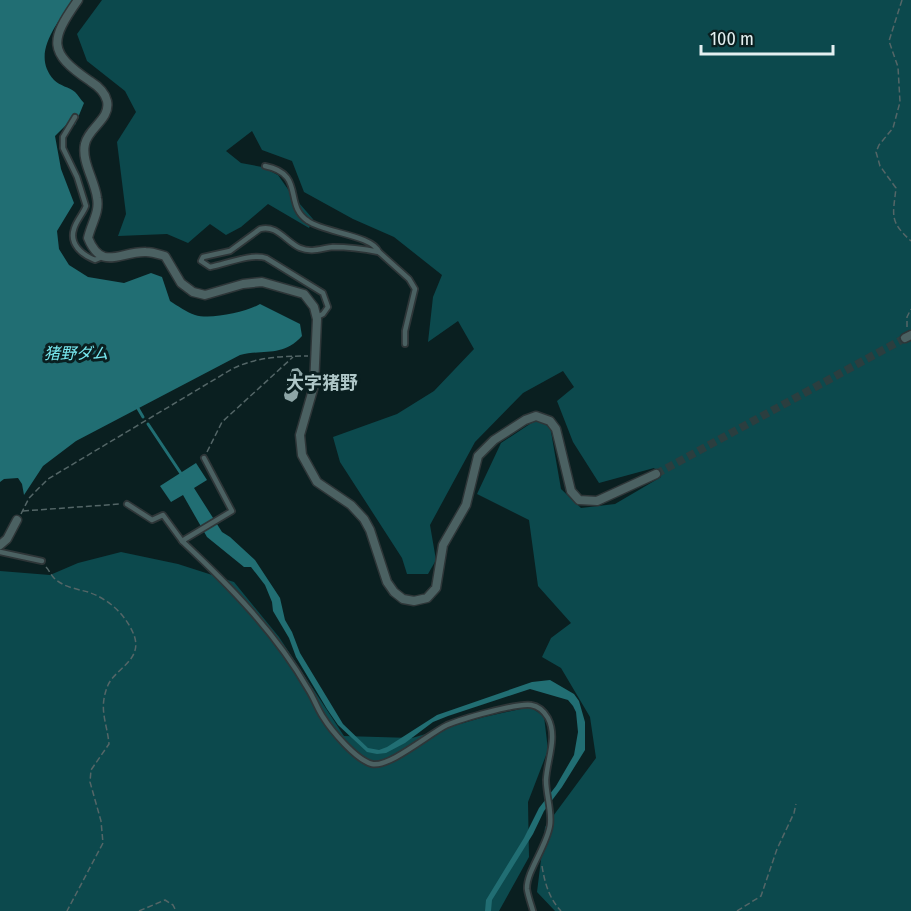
<svg xmlns="http://www.w3.org/2000/svg" width="911" height="911" font-family="'Fira Sans Condensed','Noto Sans JP',sans-serif">
	<style>
		.forest { fill: #0c494d }
		.water { fill: #216e73 }
		.lines { fill: none; stroke-linecap: round; stroke-linejoin: round }
		.stream { stroke: #216e73; stroke-width: 3 }
		.building { fill: #8ea6a7 }
		.minor-tunnel { stroke: #2b3e3f; stroke-width: 8; stroke-dasharray: 8 4; stroke-linecap: butt }
		.service-casing { stroke: #2e3638; stroke-width: 8 }
		.minor-casing { stroke: #2e3638; stroke-width: 11 }
		.path { stroke: #546667; stroke-width: 1.5; stroke-dasharray: 6 3; stroke-linecap: butt }
		.service { stroke: #4b6162; stroke-width: 4.5 }
		.minor { stroke: #4b6162; stroke-width: 8 }
		.labels { text-anchor: middle; dominant-baseline: central; stroke-width: 6; stroke-linejoin: round; paint-order: stroke }
		.water-label { font-size: 16px; font-style: italic; fill: #78e8ef; stroke: #0a1f20 }
		.quarter-label { font-size: 18px; font-weight: bold; fill: #afc7c8; stroke: #0a1f20 }
	</style>
	<rect width="100%" height="100%" fill="#0a1f20"/>
	<g class="forest">
		<path d="M102 0H911V911H555L537 892 545 827 596 758 590 717 561 668 542 657 551 638 571 623 538 586 529 520 477 494 501 443 542 416 550 426 561 489 581 508 615 504 661 477 654 468 599 483 573 442 557 401 574 387 563 371 523 393 475 442 430 525 436 560 428 574H407L402 558 340 462 333 437 397 414 434 391 474 349 458 321 428 342 433 297 442 275 394 237 353 219 304 192 292 161 262 150 252 131 226 151 241 163 262 167 278 175 292 195 313 219 309 228 268 204 241 227 226 235 210 224 188 243 167 234 118 236 126 214 117 142 136 112 125 91 87 61 77 34Z"/>
		<path d="M121 552 178 564 234 582 279 637 344 736 412 738 484 717 530 707 544 716 548 750 528 802 529 857 499 911H0V571L50 575 78 563Z"/>
	</g>
	<g class="water">
		<path d="M0 0H73C58 23 30 54 54 80 60 86 69 87 75 92 78 95 81 100 84 103L75 125 68 123 55 136 61 169 74 203 57 231 59 249 69 265 88 277 124 283 151 273 162 277 170 301C178 306 186 312 195 315 210 320 247 312 260 304L300 324 302 336C283 357 266 349 240 355L76 441 43 466 24 495 22 484 18 478 4 479 0 482Z"/>
		<path d="M196 463 207 480 194 488 222 532 230 537 255 560 280 598 285 620 292 632 300 653 343 724 368 748 379 750 387 747 437 715 532 682 550 680 574 694 579 701 585 722V750L562 787 544 811 533 834 492 900 491 911H485L486 900 524 838 539 808 556 786 574 755 578 732 576 712 573 706 568 700 530 689 448 716 433 722 405 743 386 753 377 754 367 752 338 725 327 709 296 657 289 638 273 611 272 602 265 585 251 567H244L207 537 183 495 171 502 160 486Z"/>
	</g>
	<g class="lines">
		<g class="stream">
			<path d="M136 405 143 417"/>
			<path d="M148 424 182 475"/>
		</g>
	</g>
	<path class="building" d="M298 368 303 374 297 398 292 402 285 399 284 395 292 369Z"/>
	<g class="lines">
		<path class="minor-tunnel" d="M656 474 905 338"/>
		<g class="service-casing">
			<g id="service">
				<path d="M75 117 63 137V148L77 177 86 206C83 214 76 221 74 229 69 244 82 255 95 260L102 257"/>
				<path d="M265 166C306 174 283 205 308 221 325 233 372 235 379 252 364 249 348 247 333 247 322 248 312 253 300 248 286 242 277 224 260 229L230 251 203 257 201 261 210 267C226 264 252 253 266 258L323 293 328 307 323 314 317 317"/>
				<path d="M379 252 409 279 415 289 405 331V344"/>
				<path d="M204 458 232 511 182 541C229 585 276 633 308 689 314 698 317 708 323 717 331 730 356 760 372 764 389 768 430 733 447 725 461 719 516 703 531 705 538 706 544 711 548 718 558 737 547 760 546 780 546 795 552 810 550 825 547 846 526 872 527 889 528 896 531 904 533 911"/>
				<path d="M127 504 152 520 163 515 182 541"/>
				<path d="M0 552 42 561"/>
			</g>
		</g>
		<g class="minor-casing">
			<g id="minor">
				<path d="M78 0C50 40 47 52 90 81 98 86 105 92 107 101 111 119 88 128 85 144 81 161 95 181 97 198 100 212 91 224 88 238 102 272 120 251 146 252 152 252 158 254 165 256L181 283 193 292 205 295 243 284 262 282 304 294 314 307 317 319 314 386 300 435 302 455 317 482 351 505 364 519 370 530 387 582 394 592 403 599 414 601 427 598 436 588 443 545 466 505 478 456 494 440 525 420 536 416 550 421 556 429 571 491 579 500 597 501 656 474"/>
				<path d="M905 338 911 335"/>
				<path d="M0 545 7 539 17 520"/>
			</g>
		</g>
		<g class="path">
			<path d="M902 0 889 41 898 67 900 102 893 128 879 145 876 152 880 166 896 188C893 216 889 221 911 241"/>
			<path d="M907 327V317L911 309"/>
			<path d="M207 452 222 422 293 357"/>
			<path d="M23 511 120 504"/>
			<path d="M21 514 29 498 48 479 232 369C256 357 282 356 308 356"/>
			<path d="M46 567C49 570 51 575 54 578 63 587 77 589 88 592 109 599 126 615 134 635 143 660 116 668 108 685 98 709 107 722 109 744L91 770 90 782 101 821 103 843 67 911"/>
			<path d="M542 866C545 884 549 898 561 911"/>
			<path d="M139 911 165 900 173 905 176 911"/>
			<path d="M737 911 761 896 777 849 794 813 796 804"/>
		</g>
		<use href="#service" class="service"/>
		<use href="#minor" class="minor"/>
	</g>
	<g class="labels">
		<g class="water-label">
			<text x="76" y="353">猪野ダム</text>
		</g>
		<g class="quarter-label">
			<text x="322" y="383">大字猪野</text>
		</g>
	</g>
	<path d="M701 45v9h132v-9" fill="none" stroke="#e4f0f1" stroke-width="3"/>
	<text x="710" y="45" font-size="18" fill="#e4f0f1" stroke="#0a1f20" stroke-width="4.5" paint-order="stroke">100 m</text>
</svg>
